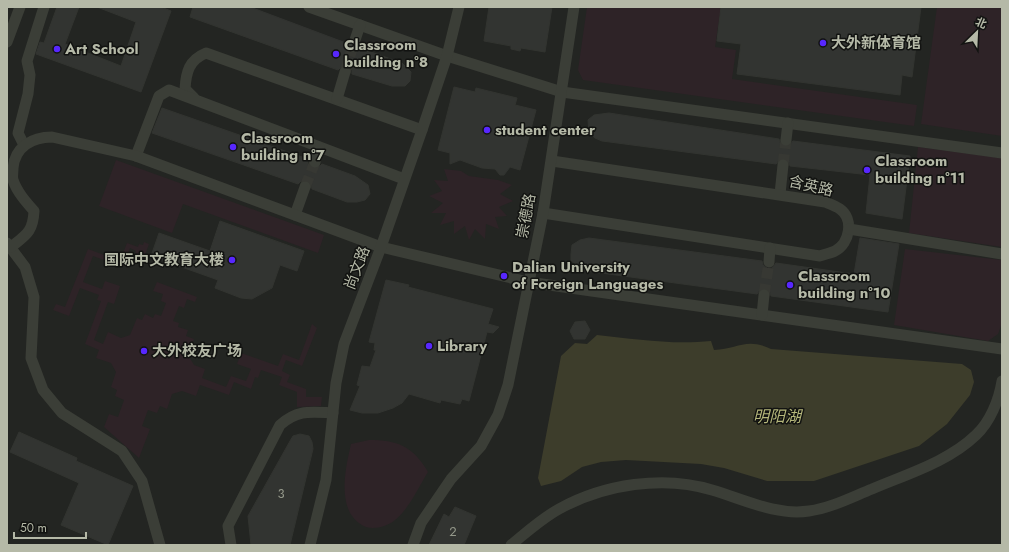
<svg xmlns="http://www.w3.org/2000/svg" width="1009" height="552" font-family="Jost,'Noto Sans SC',sans-serif">
	<style>
		.built { fill: #232522 }
		.green { fill: #2e2327 }
		.water { fill: #3d3d2b }
		.building { fill: #323431; stroke: #323430 }
		.lines { fill: none; stroke-linecap: round; stroke-linejoin: round }
		.minor-tunnel { stroke: #373833; stroke-width: 11; stroke-dasharray: 11 5.5; stroke-linecap: butt }
		.minor { stroke: #3b3e37; stroke-width: 11 }
		.poi-dot { fill: #5827ff; stroke: #121311; stroke-width: 1.5 }
		.labels { text-anchor: middle; dominant-baseline: central; stroke-width: 3; stroke-linejoin: round; paint-order: stroke }
		.number-label { font-size: 13px; fill: #94988a }
		.poi-label { font-size: 15px; font-weight: bold; fill: #b5b9a7; stroke: #121311; text-anchor: start }
		.street-label { font-size: 15px; fill: #b5b9a7; stroke: #121311 }
		.water-label { font-size: 16px; font-style: italic; fill: #b5b77b; stroke: #121311 }
	</style>
	<rect width="100%" height="100%" fill="#171816"/>
	<rect class="built" x="7" y="7" width="995" height="538"/>
	<g class="green">
		<path d="M587 7H721L715 47 736 50 732 79 917 105 914 126 583 80 578 70Z"/>
		<path d="M937 7H1002V136L921 124Z"/>
		<path d="M918 147 1002 158V247L909 233Z"/>
		<path d="M116 160 324 235 318 253 183 204 172 233 99 206Z"/>
		<path d="M444 169 461 171 469 176 498 180 512 185 500 194 513 201 499 207 507 216 495 217 499 229 486 224 485 239 475 229 469 240 465 226 454 234V221L440 225 446 213H431L443 203 429 196 442 191 434 180 448 181Z"/>
		<path d="M144 242 149 244 143 261 139 260 140 255 135 253 136 251 130 248 123 267 93 256 83 282 102 289 105 281 120 286 114 304 108 302 94 340 103 344 108 332 121 338 130 335 137 318 142 320 145 314 153 318 155 314 161 316 166 303 161 301 163 294 153 291 157 282 197 297 195 302 187 299 184 308 179 306 173 321 179 323 178 327 188 330 186 336 194 339 188 355 194 365 205 369 202 378 226 387 231 376 246 381 251 369 237 364 241 353 278 366 283 354 299 360 312 324 317 328 302 366 286 360 282 371 290 375 287 382 306 389V397H322L321 406 297 407V392L279 385 282 377 261 370 258 378 255 377 251 389 234 382 229 395 200 385 196 396 182 391 172 394 167 409 160 406 157 413 148 410 142 426 150 429 139 458 104 427 109 414 118 417 124 400 115 396 117 390 111 387 116 372 111 363 96 358 99 350 85 344 101 301 97 300 99 295 80 288 69 316 53 310 56 304 65 307 88 249 120 261 127 243 138 247 139 244 143 245Z"/>
		<path d="M905 249 1002 260V323L998 334 988 341 894 325Z"/>
		<path d="M369 440C397 440 413 446 428 472 418 488 409 509 395 520 388 526 375 530 366 527 335 514 345 470 351 444Z"/>
	</g>
	<path class="water" d="M597 335C635 339 672 345 711 341L714 350C738 349 746 337 771 349L962 364 971 370 974 382 970 395 947 424 919 446 814 481H767L724 468 701 464 626 460 601 462 582 467 561 481 541 486 538 478 561 356 575 343 587 344Z"/>
	<g class="building">
		<path d="M57 7H79L65 44 121 66 136 22 97 7H161L171 11 141 92 36 54 40 42 44 43Z"/>
		<path d="M193 7H250L346 43V48L350 52 355 53 360 48 402 63 411 72 410 81 405 86H392L352 74V70L347 65H343L338 70 190 17Z"/>
		<path d="M489 7H552L545 52 521 48 520 51 511 49V46L484 41Z"/>
		<path d="M721 7H921L912 77 902 75 900 95 737 74 741 44 717 41Z"/>
		<path d="M454 87 475 92 476 88 517 98 515 105 536 110 520 170 510 167 504 175H500L495 169 482 168 460 160 450 164V153L438 150Z"/>
		<path d="M162 108 308 159V164L313 169H317L322 164 355 176 368 185 370 194 365 200 357 202H347L312 189 311 183 307 180 301 181 298 184 152 133Z"/>
		<path d="M609 113 779 139 780 143 785 147 789 146 793 141 910 156 902 219 866 213 870 175 790 166 789 162 784 158 780 159 776 164 602 141 595 138 589 133 588 120 594 115Z"/>
		<path d="M220 221 304 251 297 271 280 265 272 288 252 299 241 298 215 288 218 280 151 256 159 233 210 251Z"/>
		<path d="M589 238 762 261 763 265 768 269 772 268 776 263 854 274 860 238 899 244 888 312 771 296 770 292 765 288 761 289 757 294 586 271 571 261V254L572 245 580 240Z"/>
		<path d="M386 280 409 285 408 287 493 309 488 324 499 327 493 333 487 332 469 401 462 399 460 404 441 400 440 403 409 394 402 403 393 408 378 413H362L350 410 360 386 357 385 362 366 370 367 376 350H374L375 343 369 342Z"/>
		<path d="M585 321 590 330 585 339H574L570 331 575 322Z"/>
		<path d="M19 432 77 458 76 461 133 486 108 545 61 525 79 483 10 452Z"/>
		<path d="M300 434 309 436 312 442 313 449 290 545H251L248 516 290 441 293 436Z"/>
		<path d="M455 507 476 516 464 545H429L444 514 449 517Z"/>
	</g>
	<g class="lines">
		<g class="minor-tunnel">
			<path d="M345 72 353 46"/>
			<path d="M783 165 786 140"/>
			<path d="M305 187 315 162"/>
			<path d="M764 295 769 262"/>
		</g>
		<g class="minor">
			<path d="M309 7 447 56 562 92 1002 153"/>
			<path d="M7 42 20 7"/>
			<path d="M353 46 360 25"/>
			<path d="M194 98 185 89C186 72 189 60 206 53L422 130"/>
			<path d="M337 99 345 72"/>
			<path d="M786 140 788 123"/>
			<path d="M24 145 18 133 28 94 30 75 27 61 44 7"/>
			<path d="M136 156 159 96 169 90 404 179"/>
			<path d="M315 162 319 147"/>
			<path d="M780 194 783 165"/>
			<path d="M543 213 820 256C825 254 831 253 835 251 850 243 854 219 840 209 836 206 830 204 825 202L552 161"/>
			<path d="M295 215 305 187"/>
			<path d="M849 229 1002 254"/>
			<path d="M7 243 25 267 34 297 31 358 43 390 62 413 122 451 142 481 160 545"/>
			<path d="M11 247C26 235 33 232 34 211 26 202 17 192 13 180 12 177 13 172 13 168 15 147 32 137 52 137L136 156 381 247 528 282 1002 349"/>
			<path d="M769 262 770 248"/>
			<path d="M762 315 764 295"/>
			<path d="M231 545 228 526 280 425C298 409 311 412 333 413"/>
			<path d="M310 545 326 480 336 383 344 344 381 247 422 130 447 56 459 7"/>
			<path d="M413 545 421 523 451 479 481 446 498 415 508 385 543 213 574 7"/>
			<path d="M511 545C527 532 541 519 559 509 604 484 664 475 712 490 743 499 776 516 809 511 831 508 852 497 872 489 907 474 948 462 976 435 990 422 999 400 1002 381"/>
		</g>
	</g>
	<g class="poi-dot">
		<circle cx="823" cy="43" r="4"/>
		<circle cx="57" cy="49" r="4"/>
		<circle cx="336" cy="54" r="4"/>
		<circle cx="487" cy="130" r="4"/>
		<circle cx="233" cy="147" r="4"/>
		<circle cx="867" cy="170" r="4"/>
		<circle cx="232" cy="260" r="4"/>
		<circle cx="504" cy="276" r="4"/>
		<circle cx="790" cy="285" r="4"/>
		<circle cx="429" cy="346" r="4"/>
		<circle cx="144" cy="351" r="4"/>
	</g>
	<g class="labels">
		<g class="number-label">
			<text x="281" y="493">3</text>
			<text x="453" y="531">2</text>
		</g>
		<g class="poi-label">
			<text x="831" y="43">大外新体育馆</text>
			<text x="344" y="45">Classroom<tspan x="344" dy="17">building n°8</tspan></text>
			<text x="65" y="49">Art School</text>
			<text x="495" y="130">student center</text>
			<text x="241" y="138">Classroom<tspan x="241" dy="17">building n°7</tspan></text>
			<text x="875" y="161">Classroom<tspan x="875" dy="17">building n°11</tspan></text>
			<text x="224" y="260" text-anchor="end">国际中文教育大楼</text>
			<text x="512" y="267">Dalian University<tspan x="512" dy="17">of Foreign Languages</tspan></text>
			<text x="798" y="276">Classroom<tspan x="798" dy="17">building n°10</tspan></text>
			<text x="437" y="346">Library</text>
			<text x="152" y="351">大外校友广场</text>
		</g>
		<g class="street-label">
			<text transform="translate(811 186) rotate(13)">含英路</text>
			<text transform="translate(526 216) rotate(-79)">崇德路</text>
			<text transform="translate(357 268) rotate(-69)">尚文路</text>
		</g>
		<g class="water-label">
			<text x="777" y="416">明阳湖</text>
		</g>
	</g>
	<rect width="1009" height="552" fill="none" stroke="#b5b9a7" stroke-width="16"/>
	<g transform="translate(977 32) rotate(24)" stroke="#121311" stroke-width="3" paint-order="stroke">
	<path d="M0-3L7 15L0 10L-7 15Z" fill="#b5b9a7"/>
	<text y="-6" font-size="11" font-weight="bold" text-anchor="middle" fill="#b5b9a7">北</text>
	</g>
	<path d="M14 532v6h72v-6" fill="none" stroke="#b5b9a7" stroke-width="2"/>
	<text x="20" y="532" font-size="12" fill="#b5b9a7" stroke="#121311" stroke-width="3" paint-order="stroke">50 m</text>
</svg>
